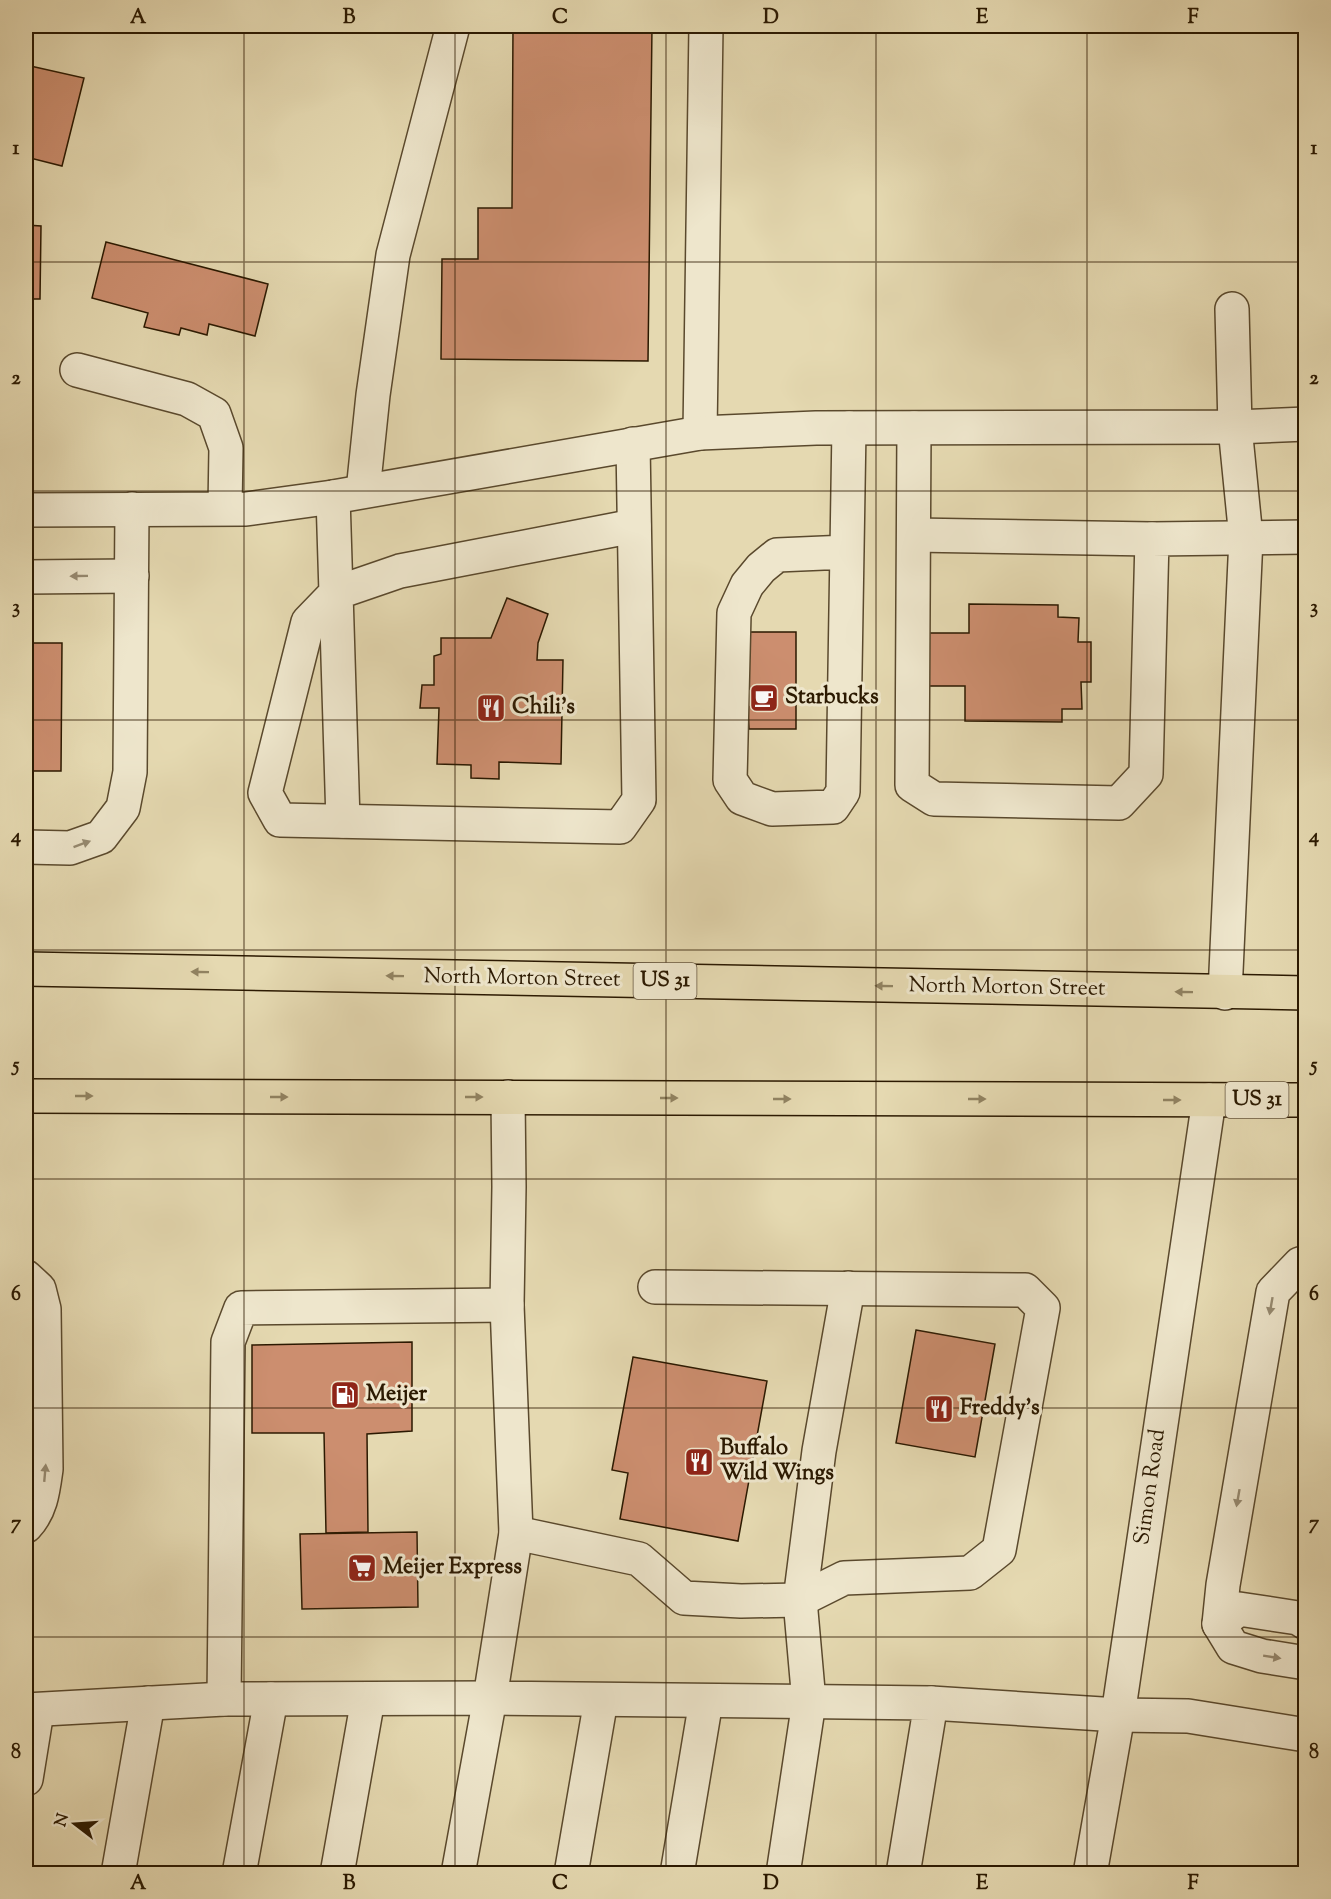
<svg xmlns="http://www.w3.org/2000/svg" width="1331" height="1899" font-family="'Sorts Mill Goudy',serif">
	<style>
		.building { fill: #cc8e6f; stroke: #2b1901; stroke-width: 1.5 }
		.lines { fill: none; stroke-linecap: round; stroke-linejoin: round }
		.minor-casing { stroke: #5a492d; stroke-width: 36 }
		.major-casing { stroke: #2b1901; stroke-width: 36 }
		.minor { stroke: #eee6cc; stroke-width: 33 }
		.major { stroke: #e5d9b1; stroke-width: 33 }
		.oneway { fill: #968a71 }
		.oneway2 { fill: #918362 }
		.grid { fill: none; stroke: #2b1901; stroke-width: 1.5; stroke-opacity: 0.55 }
		.labels { text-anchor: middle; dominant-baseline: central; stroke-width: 6; stroke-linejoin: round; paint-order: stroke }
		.shield { fill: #eee6cc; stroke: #66563e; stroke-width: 1.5 }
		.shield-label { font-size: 21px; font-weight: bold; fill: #2b1901 }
		.poi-label { font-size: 22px; font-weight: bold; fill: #2b1901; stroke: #eee6cc; text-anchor: start }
		.street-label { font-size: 22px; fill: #2b1901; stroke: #eee6cc }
		.neatline { fill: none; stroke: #2b1901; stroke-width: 2 }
		.grid-label { font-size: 20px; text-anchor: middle; font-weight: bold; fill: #2b1901 }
	</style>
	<rect width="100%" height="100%" fill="#e5d9b1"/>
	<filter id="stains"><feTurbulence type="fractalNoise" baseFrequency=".00333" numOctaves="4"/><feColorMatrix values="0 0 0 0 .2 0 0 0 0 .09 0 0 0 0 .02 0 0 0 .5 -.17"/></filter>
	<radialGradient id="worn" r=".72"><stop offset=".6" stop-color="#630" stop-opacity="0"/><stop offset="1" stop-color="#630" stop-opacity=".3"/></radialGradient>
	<g class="building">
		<path d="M513 26H652L648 361 441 359 442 259H478V208H512Z"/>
		<path d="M26 65 84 78 62 166 26 157Z"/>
		<path d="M26 225 41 226 40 299H26Z"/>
		<path d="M106 242 268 284 255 336 209 324 207 335 181 328 179 335 144 327 148 313 92 298Z"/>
		<path d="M507 598 548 614 538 643 537 660H563L561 764 499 762V779L471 778V765L437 764 439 708H420L422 685H434V656L441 654V638H491Z"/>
		<path d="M969 604 1058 605V617L1079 618 1078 642H1091V682H1081L1082 709H1062V722L965 721V686H923V633H969Z"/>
		<path d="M748 632H796V729H749L748 715 740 714Z"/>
		<path d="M26 643H62L61 771H26Z"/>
		<path d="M916 1330 995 1344 975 1457 896 1443Z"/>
		<path d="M412 1342V1431L367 1434 368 1532 326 1533 324 1433H252V1345Z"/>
		<path d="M31 1344 34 1437H26V1345Z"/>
		<path d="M633 1357 767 1381 738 1541 620 1519 628 1473 612 1470Z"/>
		<path d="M417 1532 418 1607 302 1609 300 1534Z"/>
	</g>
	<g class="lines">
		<g class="minor-casing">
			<g id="minor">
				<path d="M77 370 187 399 214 414 226 448 225 508"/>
				<path d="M914 428 912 785 934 799 1119 803 1146 774 1152 539 1306 537"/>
				<path d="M700 433 706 26"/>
				<path d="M363 491 373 395 393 255 453 26"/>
				<path d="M333 497 336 593 308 622 265 793 280 820 620 827 639 800 633 444"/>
				<path d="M26 510 246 509 333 497 700 433 816 428 1235 427 1306 424"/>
				<path d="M914 535 1152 539"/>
				<path d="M847 552 777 555 761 568 747 585 734 613 730 780 742 798 772 809 833 807 843 792 849 428"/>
				<path d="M26 577 132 576"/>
				<path d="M343 821 336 593 400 571 634 526"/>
				<path d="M26 847 70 848 101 837 123 808 130 772 132 509"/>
				<path d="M1225 993 1246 538 1235 427 1232 309"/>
				<path d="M508 1097 509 1187 507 1305 516 1533 490 1698 931 1703 903 1874"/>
				<path d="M1306 1264H1300L1273 1292 1223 1585 1219 1624 1233 1647 1262 1656 1306 1663"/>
				<path d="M26 1526C41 1510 43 1491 46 1469L44 1309 39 1289 26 1277"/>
				<path d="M516 1533 639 1559 684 1598 741 1601 800 1600 844 1578 970 1573 999 1550 1043 1308 1025 1290 655 1287"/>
				<path d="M1219 1624 1239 1609 1298 1618 1306 1623"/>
				<path d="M224 1699 228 1342 241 1308 507 1305"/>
				<path d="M931 1703 1118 1715 1188 1716 1306 1735"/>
				<path d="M26 1710 224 1699 490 1698 458 1874"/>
				<path d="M26 1779 37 1711"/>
				<path d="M118 1874 148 1703"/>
				<path d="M239 1874 271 1699"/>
				<path d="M337 1874 368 1699"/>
				<path d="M571 1874 601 1700"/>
				<path d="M677 1874 706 1701"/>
				<path d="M783 1874 809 1702 800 1600 819 1451 848 1288"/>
				<path d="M1090 1874 1118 1715 1209 1100"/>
			</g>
		</g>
		<g class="major-casing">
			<g id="major">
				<path d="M26 969 1306 993"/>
				<path d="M26 1096 1306 1100"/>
			</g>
		</g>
		<use href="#minor" class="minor"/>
		<use href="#major" class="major"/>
	</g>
	<defs><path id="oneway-solid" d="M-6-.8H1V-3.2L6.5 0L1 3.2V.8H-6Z" transform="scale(1.5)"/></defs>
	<g class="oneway">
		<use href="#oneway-solid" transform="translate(79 576) rotate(179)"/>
		<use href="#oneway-solid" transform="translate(82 844) rotate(-20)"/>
		<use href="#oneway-solid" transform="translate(1271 1306) rotate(100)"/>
		<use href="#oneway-solid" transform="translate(45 1473) rotate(-85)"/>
		<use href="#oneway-solid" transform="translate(1238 1498) rotate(100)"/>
		<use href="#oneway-solid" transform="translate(1272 1657) rotate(9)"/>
	</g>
	<g class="oneway2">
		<use href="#oneway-solid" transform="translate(200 972) rotate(-179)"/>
		<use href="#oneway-solid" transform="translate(395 976) rotate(-179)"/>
		<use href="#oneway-solid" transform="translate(884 986) rotate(-179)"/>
		<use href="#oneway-solid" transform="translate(1184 992) rotate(-179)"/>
		<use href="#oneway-solid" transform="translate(84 1096)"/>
		<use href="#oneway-solid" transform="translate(279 1097)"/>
		<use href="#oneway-solid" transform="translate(474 1097)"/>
		<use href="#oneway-solid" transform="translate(669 1098)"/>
		<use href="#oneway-solid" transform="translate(782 1099)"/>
		<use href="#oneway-solid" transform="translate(977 1099)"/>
		<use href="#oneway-solid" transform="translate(1172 1100)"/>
	</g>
	<path class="grid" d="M244 26V1874M455 26V1874M666 26V1874M876 26V1874M1087 26V1874M26 262H1306M26 491H1306M26 720H1306M26 950H1306M26 1179H1306M26 1408H1306M26 1637H1306"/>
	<defs>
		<g id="cafe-square" transform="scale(1.5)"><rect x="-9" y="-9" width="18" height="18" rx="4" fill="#8f2418" stroke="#eee6cc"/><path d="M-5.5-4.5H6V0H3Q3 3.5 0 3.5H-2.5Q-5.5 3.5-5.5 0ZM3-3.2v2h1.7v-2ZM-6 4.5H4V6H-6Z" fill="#fff"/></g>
		<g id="restaurant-square" transform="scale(1.5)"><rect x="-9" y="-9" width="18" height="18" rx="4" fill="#8f2418" stroke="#eee6cc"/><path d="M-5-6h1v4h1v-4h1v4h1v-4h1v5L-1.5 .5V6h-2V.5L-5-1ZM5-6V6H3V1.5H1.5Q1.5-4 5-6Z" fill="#fff"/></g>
		<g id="fuel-square" transform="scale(1.5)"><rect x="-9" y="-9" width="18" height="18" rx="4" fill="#8f2418" stroke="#eee6cc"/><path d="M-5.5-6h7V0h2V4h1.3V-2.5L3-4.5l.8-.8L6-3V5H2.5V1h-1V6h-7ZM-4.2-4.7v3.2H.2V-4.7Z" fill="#fff"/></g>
		<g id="supermarket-square" transform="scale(1.5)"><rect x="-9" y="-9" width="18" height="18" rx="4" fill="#8f2418" stroke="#eee6cc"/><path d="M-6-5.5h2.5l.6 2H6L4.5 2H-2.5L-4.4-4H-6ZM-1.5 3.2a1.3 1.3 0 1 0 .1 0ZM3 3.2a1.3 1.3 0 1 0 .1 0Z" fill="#fff"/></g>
	</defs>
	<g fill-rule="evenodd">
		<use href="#cafe-square" x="764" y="698"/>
		<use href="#restaurant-square" x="491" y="708"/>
		<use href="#fuel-square" x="345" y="1395"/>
		<use href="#restaurant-square" x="939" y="1409"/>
		<use href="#restaurant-square" x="699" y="1462"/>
		<use href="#supermarket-square" x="362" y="1568"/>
	</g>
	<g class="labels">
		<g class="shield">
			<rect x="633.5" y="963" width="63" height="36" rx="4.5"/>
			<rect x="1225.5" y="1082" width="63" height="36" rx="4.5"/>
		</g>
		<g class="shield-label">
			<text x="665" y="981">US 31</text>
			<text x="1257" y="1100">US 31</text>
		</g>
		<g class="poi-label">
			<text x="785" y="698">Starbucks</text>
			<text x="512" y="708">Chili's</text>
			<text x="366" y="1395">Meijer</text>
			<text x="960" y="1409">Freddy's</text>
			<text x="720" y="1449">Buffalo<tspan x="720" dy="25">Wild Wings</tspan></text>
			<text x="383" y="1568">Meijer Express</text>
		</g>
		<g class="street-label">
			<text transform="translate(522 979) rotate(1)">North Morton Street</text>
			<text transform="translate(1007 988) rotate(1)">North Morton Street</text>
			<text transform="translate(1151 1487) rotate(-82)">Simon Road</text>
		</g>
	</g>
	<rect width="1331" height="1899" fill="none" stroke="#e5d9b1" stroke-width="66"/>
	<g transform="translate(75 1824) rotate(287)" stroke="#eee6cc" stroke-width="4.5" paint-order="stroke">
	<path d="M0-4.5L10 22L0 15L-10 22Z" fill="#2b1901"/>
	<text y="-9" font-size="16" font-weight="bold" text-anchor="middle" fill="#2b1901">N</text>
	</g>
	<rect x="33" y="33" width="1265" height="1833" class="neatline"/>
	<g class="grid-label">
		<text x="138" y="23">A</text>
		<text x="349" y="23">B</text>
		<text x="560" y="23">C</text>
		<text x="771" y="23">D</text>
		<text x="982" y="23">E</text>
		<text x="1193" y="23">F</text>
		<text x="16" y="154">1</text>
		<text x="1314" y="154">1</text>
		<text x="16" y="384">2</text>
		<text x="1314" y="384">2</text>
		<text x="16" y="613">3</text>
		<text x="1314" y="613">3</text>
		<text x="16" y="842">4</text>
		<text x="1314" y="842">4</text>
		<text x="16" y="1071">5</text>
		<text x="1314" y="1071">5</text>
		<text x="16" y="1300">6</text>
		<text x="1314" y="1300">6</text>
		<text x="16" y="1529">7</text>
		<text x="1314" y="1529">7</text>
		<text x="16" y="1758">8</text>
		<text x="1314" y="1758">8</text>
		<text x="138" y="1889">A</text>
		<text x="349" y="1889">B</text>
		<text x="560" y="1889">C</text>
		<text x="771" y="1889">D</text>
		<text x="982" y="1889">E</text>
		<text x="1193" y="1889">F</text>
	</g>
	<rect width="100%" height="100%" filter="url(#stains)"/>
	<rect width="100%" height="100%" fill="url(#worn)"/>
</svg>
